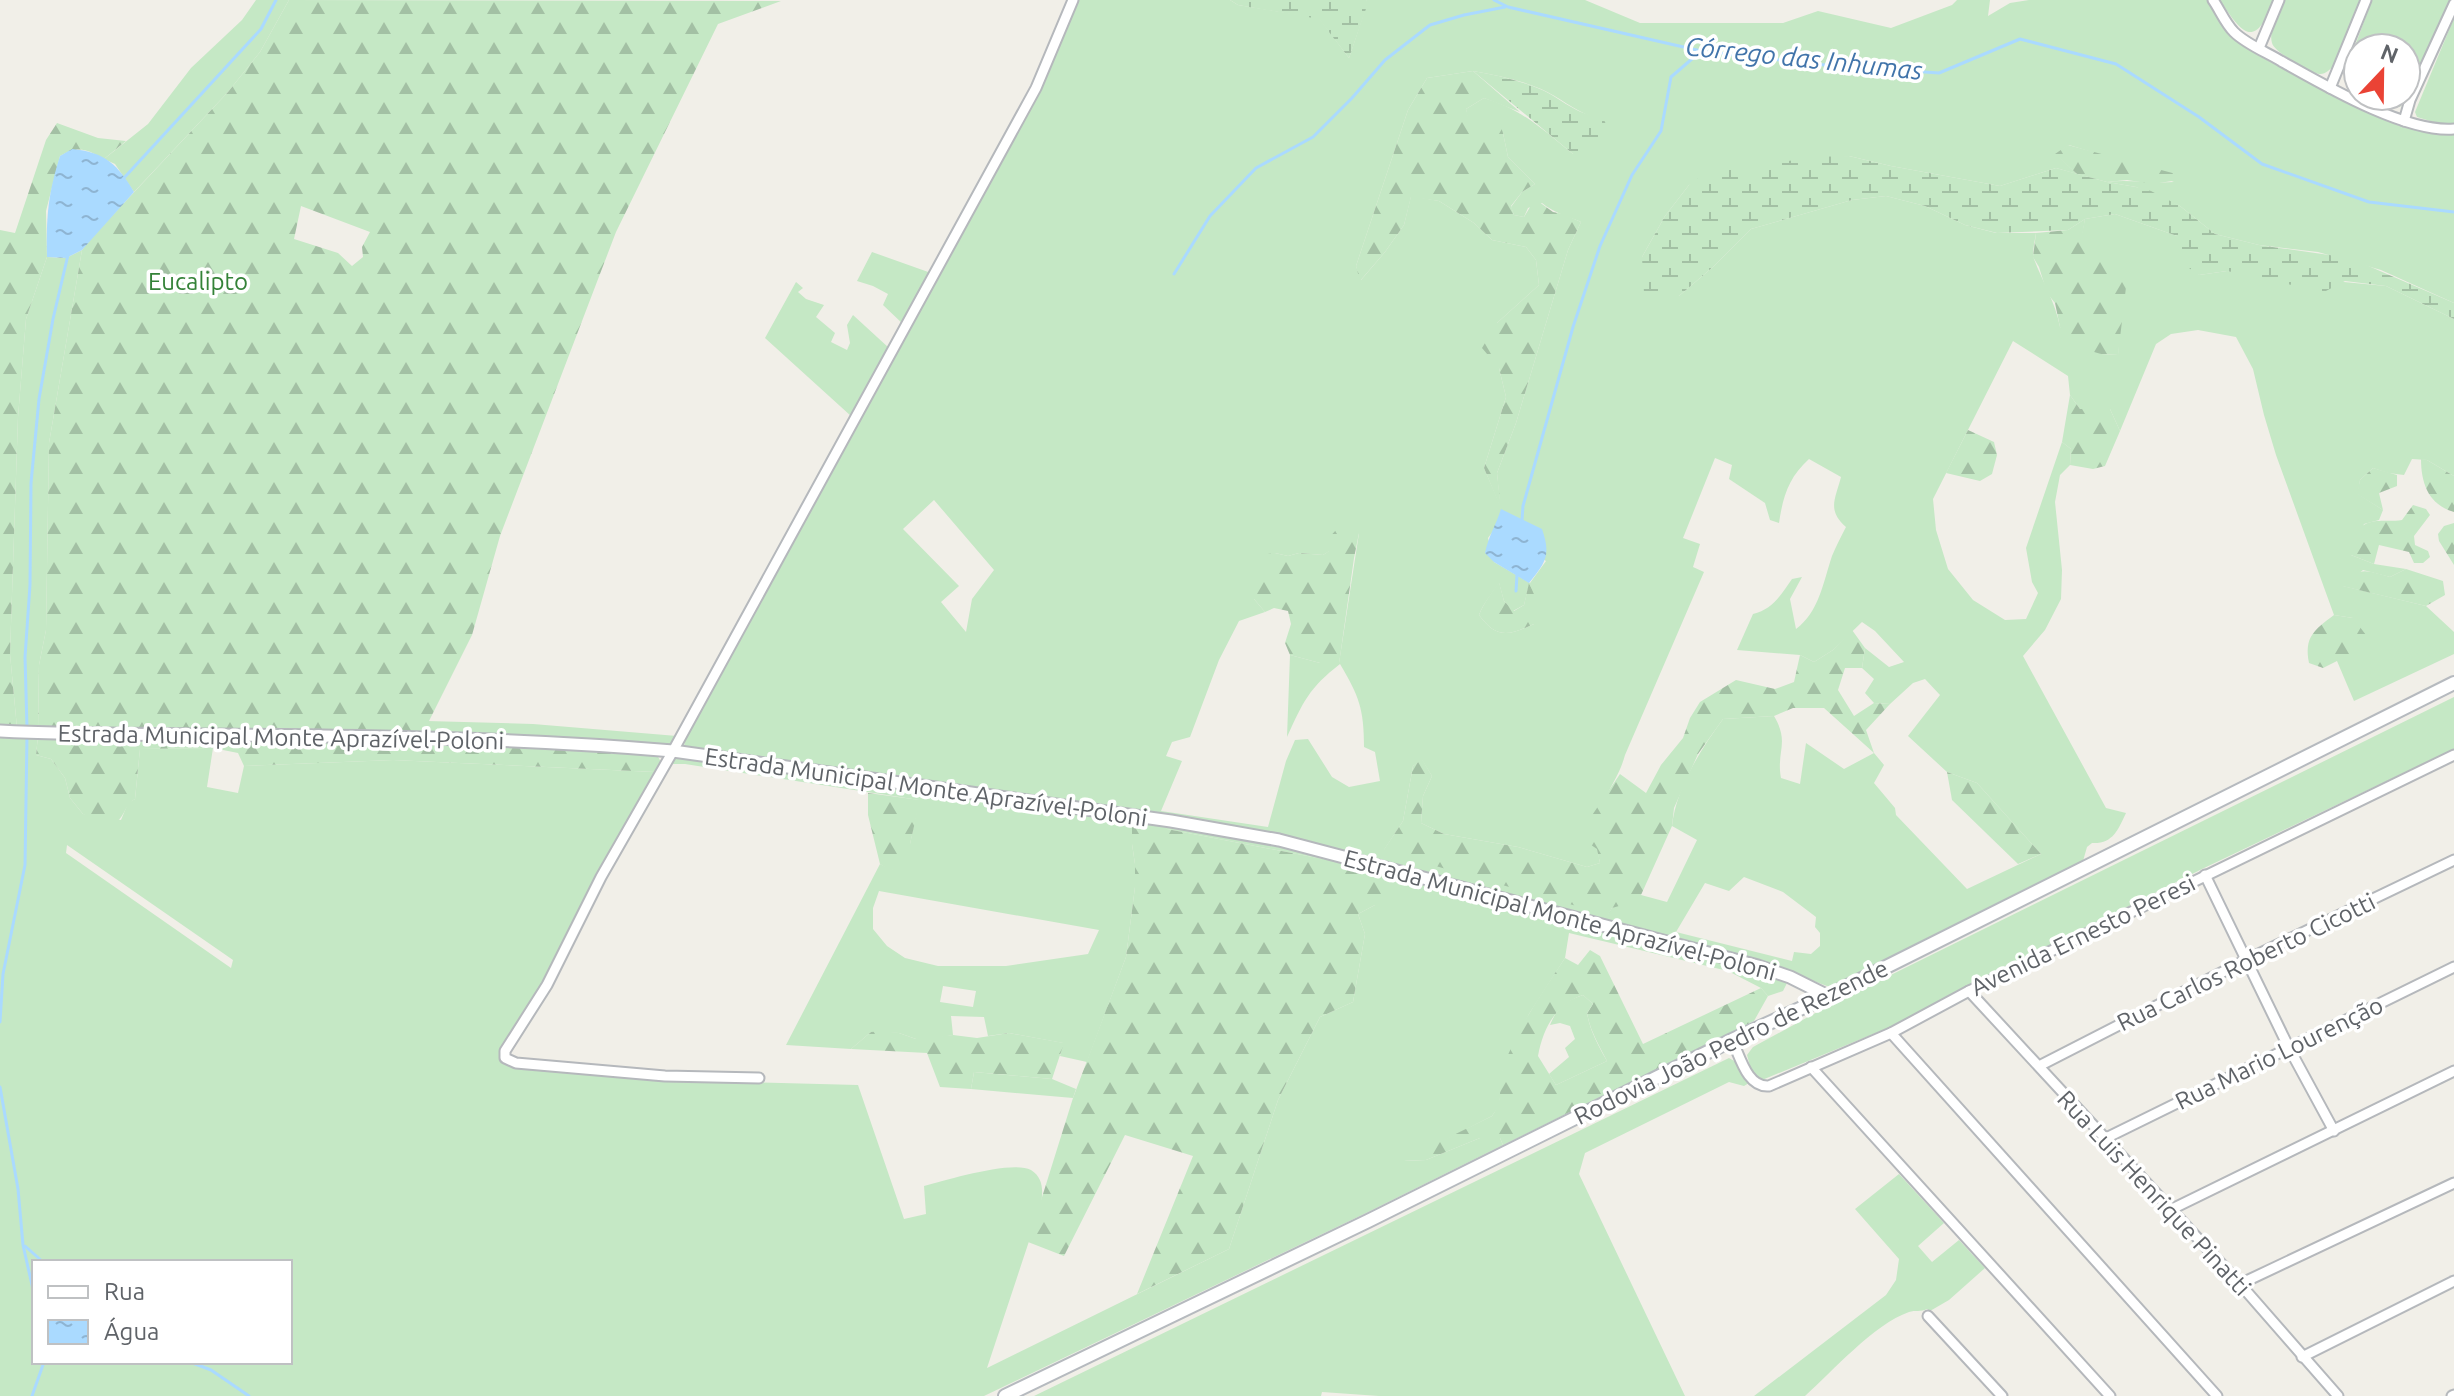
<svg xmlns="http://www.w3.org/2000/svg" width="2454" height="1396" font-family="Ubuntu,sans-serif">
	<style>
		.grass { fill: #c5e8c5; fill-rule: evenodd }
		.forest { fill: url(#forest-firs); fill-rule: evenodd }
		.wetland { fill: url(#wetland-marsh) }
		.water { fill: url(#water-ripples) }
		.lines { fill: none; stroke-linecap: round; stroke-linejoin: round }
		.stream { stroke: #aadaff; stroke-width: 3 }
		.minor-casing { stroke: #b5b8bc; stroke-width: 13 }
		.tertiary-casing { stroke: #b5b8bc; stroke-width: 15 }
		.secondary-casing { stroke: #b6babf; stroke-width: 16 }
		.minor { stroke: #fff; stroke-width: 9 }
		.tertiary { stroke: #fff; stroke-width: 11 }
		.secondary { stroke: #fff; stroke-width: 12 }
		.labels { text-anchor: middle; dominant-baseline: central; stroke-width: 7; stroke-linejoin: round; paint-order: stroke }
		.park-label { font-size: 24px; fill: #348238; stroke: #fff }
		.street-label { font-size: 24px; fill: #5f6368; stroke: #fff }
		.water-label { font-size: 26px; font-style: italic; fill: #4174aa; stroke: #fff }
	</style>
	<defs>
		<pattern id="forest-firs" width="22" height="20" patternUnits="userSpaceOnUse" patternTransform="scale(2)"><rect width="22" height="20" fill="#c5e8c5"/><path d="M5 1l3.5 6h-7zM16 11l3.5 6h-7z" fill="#a3c0a4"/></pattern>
		<pattern id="wetland-marsh" width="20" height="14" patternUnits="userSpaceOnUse" patternTransform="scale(2)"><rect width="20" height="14" fill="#c5e8c5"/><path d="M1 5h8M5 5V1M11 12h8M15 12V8" fill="none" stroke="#a3c0a4"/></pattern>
		<pattern id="water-ripples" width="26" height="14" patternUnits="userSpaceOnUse" patternTransform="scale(2)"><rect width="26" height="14" fill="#aadaff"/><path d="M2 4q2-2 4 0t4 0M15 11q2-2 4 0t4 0" fill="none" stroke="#8eb4d2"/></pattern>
	</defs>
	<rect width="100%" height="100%" fill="#f1efe8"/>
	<g class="grass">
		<path d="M256 0H289L260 52 228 92 134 192 115 164 104 159 148 124 191 68 242 20Z"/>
		<path d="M1078 0H1230L1238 5 1319 18 1349 58 1367 4 1366 0H1585L1640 23H1783L1818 11 1891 28 1952 5 1957 0H1990L1988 16 2010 3 2029 0H2209L2231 33 2256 54 2329 94 2402 127 2442 134H2454V303L2381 270 2318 252 2259 245 2215 234 2180 206 2136 187 2107 182C2130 179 2151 184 2174 182L2108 157 2069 145 2056 154 2077 174 2056 168 2000 186 1891 166 1849 156 1689 185 1665 216 1642 257 1679 296 1714 266 1751 229 1852 200 1886 196 1925 206 1965 225 1996 233H2036C2035 240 2032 252 2034 259 2043 283 2055 301 2060 327L2101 354 2118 355 2119 337 2080 243 2085 219 2115 214 2177 236 2199 275 2227 271 2386 286 2454 319V476L2427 460 2412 459 2404 475 2388 473 2373 468 2360 480 2358 494 2383 510 2379 520 2364 524 2351 555 2374 564 2406 569 2390 577 2363 570 2343 586 2426 606 2454 632V654L2354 701 2337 661 2353 618 2334 615 2276 455 2264 415 2253 369 2236 337 2198 330 2171 334 2156 344 2120 431 2110 409H2080L2070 395 2068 376 2013 341 1933 499 1936 530 1948 569 1973 600 2005 620 2026 619 2038 593 2032 582 2026 548 2062 442 2071 449 2070 465 2060 475 2055 502 2062 570 2061 599 2045 630 2023 656 2106 808 2126 813C2118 830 2113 844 2092 843L2087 847 2083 861 1832 988 1793 973 1279 837 686 749 684 746 686 737 845 445ZM1473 71C1496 75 1520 80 1541 89 1559 97 1574 110 1592 117L1573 154C1543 130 1522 109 1484 98L1466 109 1468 120 1503 133 1508 157 1535 184 1522 192 1511 207 1514 215 1524 217 1528 208 1542 203C1554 213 1567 216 1581 222L1568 250 1516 423 1497 473 1500 505 1484 468 1506 397 1499 368 1497 323 1539 285 1536 260 1526 247 1492 240 1474 223 1439 201 1411 196 1404 225 1385 252 1361 280 1356 266 1408 110 1427 78ZM1715 458 1732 465 1729 479 1765 503 1770 520 1779 523C1783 496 1789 477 1809 459L1841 477C1835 500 1827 510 1846 527 1841 537 1836 546 1832 556 1823 583 1819 612 1796 629L1790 599 1802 577 1792 579C1781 595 1772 610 1753 614L1737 650 1800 655 1814 662 1833 650 1862 622 1875 631 1904 662 1889 667 1865 648 1862 668 1874 679 1865 693 1874 703 1890 704 1913 683 1925 679 1940 695 1908 736 1947 772 1977 783 2041 854 1967 889 1896 815 1895 808 1874 783 1884 765 1874 753 1844 769 1806 743 1800 784 1781 778C1776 751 1790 743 1774 716L1723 719C1701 749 1676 788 1672 826L1697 840 1667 902 1641 895 1612 908 1608 914 1384 850 1403 821 1413 766 1422 760 1432 776 1423 796 1421 823 1444 834 1518 847 1587 867 1600 863C1596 846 1598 812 1606 797 1614 780 1620 773 1625 755L1704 572 1693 567 1700 544 1683 538ZM934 500 994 570 972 599 966 632 941 602 959 586 903 529ZM1496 527 1546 561 1530 583 1494 562 1488 538ZM1359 533 1339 663H1320L1290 655 1287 737C1303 702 1309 688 1340 664 1359 696 1364 709 1364 747L1375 752 1380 781 1349 787 1332 777 1308 739 1295 740 1286 761 1268 827 1161 811 1182 761 1166 756 1172 742 1190 737 1219 660 1239 621 1265 612 1254 599 1275 553 1288 556 1299 553 1323 555ZM1499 583 1504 601 1513 611 1524 605 1529 585 1534 624C1508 636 1497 639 1479 615 1484 602 1492 594 1499 583ZM1744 877 1783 892 1816 917 1815 927 1820 933V946L1811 954 1794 952 1792 961 1676 932 1705 883 1729 891Z"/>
		<path d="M2220 0H2274C2255 49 2243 36 2220 0Z"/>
		<path d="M2284 0H2360L2335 65C2330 69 2325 75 2319 74 2309 72 2274 52 2272 43 2268 29 2280 12 2284 0Z"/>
		<path d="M2372 0H2450L2406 99 2400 107H2389L2364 96H2406V48H2358V93C2347 88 2345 82 2346 70Z"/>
		<path d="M2454 18V123L2440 124 2417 117 2415 112Z"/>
		<path d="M82 250 49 443 46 630 39 665 38 728H17L10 654 18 417 26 319 47 257 66 258Z"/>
		<path d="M872 252 931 273 903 324 883 305 888 294 873 286 857 281Z"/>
		<path d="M796 282 803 288 798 292 806 299 824 305 816 317 835 333 831 342 847 350 850 343 847 325 853 315 889 348 851 416 765 338Z"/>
		<path d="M2454 697V749L2202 869 1890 1027 1762 1080C1751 1077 1750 1065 1747 1055L1753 1047 1832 1004Z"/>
		<path d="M427 721 533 724 677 736 673 747 541 737 423 733Z"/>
		<path d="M0 735 38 736 36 755 51 759 65 778 70 798 83 814 121 820 128 803 135 799 140 749 213 748 207 787 238 793 244 766 393 760 655 772 596 875 542 983 513 1027 504 1046V1059L665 1080 858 1085 904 1219 926 1214 924 1186C947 1180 1012 1160 1031 1170 1044 1178 1043 1192 1041 1205L987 1368 1229 1249 1278 1100 1320 1017 1353 1002 1365 934 1358 914 1375 905 1323 859 1167 829 1132 844 1135 864V887L1126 957 1087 1062 1060 1056 1063 1043 1009 1033 988 1036 984 1017 951 1016 953 1035 925 1040 916 1039 899 1033 871 1032 851 1049 786 1045 880 864 892 870 910 844 919 800 685 764H669L674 757 1170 824 1280 843 1757 968 1788 981 1783 991 1768 996 1761 988 1728 971 1569 933 1565 958 1529 1014 1503 1070 1499 1106 1492 1116 1404 1161 1426 1160 1480 1138H1500L1503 1145 1364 1214 984 1396H0ZM67 845 233 960 231 968 66 853ZM879 891 1099 930 1088 954 1006 966H938L905 958 887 946 873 929V908ZM943 986 976 991 973 1007 940 1002ZM34 1262H290V1362H34Z"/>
		<path d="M1583 995 1593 1004 1587 1013C1590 1031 1598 1045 1607 1061L1556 1085 1549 1074 1569 1057 1565 1048 1575 1039 1570 1026 1560 1023 1550 1025C1557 1008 1565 1001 1583 995Z"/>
		<path d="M1729 1058 1736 1062 1749 1083 1744 1086 1729 1082 1585 1153 1579 1174 1685 1396H1379L1322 1392 1321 1396H1034Z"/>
		<path d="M974 1072 1052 1079 1076 1089 1073 1098 971 1089Z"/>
		<path d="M1899 1174 1944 1223 1918 1246 1932 1262 1959 1240 1985 1268 1949 1300 1930 1311 1927 1309C1921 1312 1915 1310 1909 1312 1874 1324 1833 1371 1805 1396H1754L1886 1295 1896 1280 1899 1259 1855 1209Z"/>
	</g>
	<g class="forest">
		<path d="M289 0 781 1 718 24 616 232 500 536 472 635 423 733 38 728 39 665 46 630 49 443 82 250 94 235 228 92 260 52ZM301 206 370 232 362 247 363 257 352 266 338 253 294 239Z"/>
		<path d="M1473 71 1520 112 1484 98 1466 109 1469 120 1486 114 1498 119 1503 133 1508 157 1535 184 1522 192 1511 206 1514 215 1524 217 1535 199 1553 212 1563 214 1581 222 1568 250 1516 423 1497 473 1501 509 1484 468 1506 397 1499 368 1482 348 1497 323 1539 285 1536 260 1526 247 1492 240 1474 223 1439 201 1411 197 1404 225 1385 252 1360 281 1356 266 1408 110 1427 78Z"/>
		<path d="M57 123 98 138 126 141 104 159C86 149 79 145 60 156L46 211 47 257 26 319 18 417 10 654 17 728 0 727V230L15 233 46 140Z"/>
		<path d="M2068 145 2191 178 2153 184 2127 180 2107 182 2077 174 2055 154Z"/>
		<path d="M2085 219 2081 243 2105 240 2126 287 2118 355 2101 354 2070 345 2060 327 2055 303 2047 293 2039 267 2033 257 2036 233 2068 230Z"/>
		<path d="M2070 395 2080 409H2110L2120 431 2105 466 2093 469 2070 465 2071 449 2062 442Z"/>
		<path d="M1968 430 1994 442 1997 455 1992 474 1980 481 1946 473Z"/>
		<path d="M2421 459 2427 460 2454 476V512C2429 505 2421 484 2421 459Z"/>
		<path d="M2373 468 2397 475V486L2379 493 2383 510 2357 494 2360 480Z"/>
		<path d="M2413 505 2426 509 2430 515 2414 536 2415 545 2428 551 2430 557 2423 563H2414L2409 552 2379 545 2374 564 2351 555C2350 548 2350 543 2354 536 2365 515 2384 523 2402 520Z"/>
		<path d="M2454 523V565L2439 541 2438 534 2444 526Z"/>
		<path d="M1336 530 1359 533 1354 558 1339 664 1320 663 1290 655 1285 643 1291 624 1288 611 1274 608 1265 612 1254 599 1247 581 1259 555 1275 553 1288 556 1299 553 1323 555 1329 551 1327 540Z"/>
		<path d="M2406 569 2443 581 2445 595 2426 606 2342 586C2360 565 2366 571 2390 577Z"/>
		<path d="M1499 582 1504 601 1514 611 1524 605 1529 583 1541 610 1534 624C1508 636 1497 639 1479 615 1484 602 1492 593 1499 582Z"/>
		<path d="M2334 615 2353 618 2366 635 2364 651 2350 662 2337 661 2323 668 2309 663C2304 637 2314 630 2334 615Z"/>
		<path d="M1852 630 1865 648 1862 668H1845L1838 690 1854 716 1874 703 1890 704 1866 730 1874 753 1824 708H1793L1774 716 1723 719 1698 754 1674 808 1672 826 1641 895 1637 913 1619 906 1612 908 1608 915 1383 851 1403 821 1413 766 1422 759 1432 776 1423 796 1421 823 1444 834 1518 847 1587 867 1600 863 1597 849 1578 836 1620 774 1646 793 1661 765 1683 738 1690 718 1700 702 1736 680 1775 689 1794 682 1800 655 1814 662 1833 650Z"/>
		<path d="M38 736C244 738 451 739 657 755L661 762 655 772 393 760 244 766 238 753 213 748 140 749 135 799C122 807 127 817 111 826L83 814 70 798 65 778 51 759 36 755Z"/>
		<path d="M1947 772 1977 783 2041 854 2018 864 1952 800Z"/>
		<path d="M868 793 920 800 910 844 917 853 891 871 880 864 868 815Z"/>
		<path d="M1132 825 1167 829 1323 859 1394 882 1388 905H1375L1358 914 1365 934 1353 1002 1320 1017 1278 1100 1229 1249 1137 1294 1193 1156 1125 1135 1064 1256 1028 1242 1073 1098 1126 957 1135 887V864L1132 844Z"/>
		<path d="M1590 950 1600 956 1643 1044 1761 988 1768 996 1754 1021 1503 1145 1500 1138H1480L1426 1160 1401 1161 1492 1116C1505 1098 1497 1087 1503 1068 1517 1028 1542 993 1565 958L1578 965ZM1583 995 1593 1004 1587 1013C1590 1031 1599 1045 1607 1061L1556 1085 1538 1056C1543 1028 1556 1004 1583 995Z"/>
		<path d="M883 1031 899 1033 916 1039 953 1035 977 1038 1009 1033 1064 1043 1052 1079 974 1072 971 1089 940 1087 927 1053 851 1049 871 1032Z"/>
	</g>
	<g class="wetland">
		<path d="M1230 0H1366L1368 3 1349 58 1319 19 1238 5Z"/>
		<path d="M1473 71C1496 75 1518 80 1540 89 1562 98 1577 117 1602 116L1608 128 1606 147 1573 154Z"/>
		<path d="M1849 156 1891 166 2000 186 2056 168 2107 182 2136 187 2151 191 2180 206 2215 234 2259 245 2350 258 2454 303V319L2386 286 2345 281 2324 292 2227 271 2199 275 2179 261 2177 236 2115 214 2085 219 2068 230 1997 233 1965 225 1925 206 1886 196 1852 200 1751 229 1714 266 1679 296 1644 293 1642 257 1665 216 1689 185 1706 173 1815 157Z"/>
	</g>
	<g class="water">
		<path d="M72 149C105 152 118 165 134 192L82 250 66 258 47 257C46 217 48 194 60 156Z"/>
		<path d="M1501 509 1542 529C1551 555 1546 562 1529 583L1494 562 1485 553C1488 537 1496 525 1501 509Z"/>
	</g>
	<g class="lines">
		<g class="stream">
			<path d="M1494 0 1508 7 1701 51 1825 65 1939 73 2020 39 2116 64 2199 117 2262 164 2369 202 2454 212"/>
			<path d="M123 179 261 29 276 0"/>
			<path d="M1174 274 1210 216 1256 168 1313 137 1352 98 1385 60 1430 25 1464 15 1505 7"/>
			<path d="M1522 520 1523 506 1573 327 1600 246 1632 175 1661 131 1671 77 1700 52"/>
			<path d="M1516 591 1517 575"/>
			<path d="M27 728 25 657 30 585 31 483 39 399 53 319 68 255"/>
			<path d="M0 1022 3 974 25 865 27 736"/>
			<path d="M0 1087 18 1189 23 1245 34 1294"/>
			<path d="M25 1246 43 1262"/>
			<path d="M190 1362 211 1370 249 1396"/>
			<path d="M32 1396 44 1362"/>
		</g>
		<g class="minor-casing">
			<g id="minor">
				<path d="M2213 0C2220 10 2225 23 2234 32 2246 44 2266 52 2281 61 2324 85 2405 133 2454 129"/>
				<path d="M2259 48 2279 0"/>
				<path d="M2330 88 2366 0"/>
				<path d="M2404 121 2410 100 2454 4"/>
				<path d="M2205 875 2289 1048 2334 1131"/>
				<path d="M1969 991 2240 1284 2338 1396"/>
				<path d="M1891 1033 2217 1396"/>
				<path d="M1732 1040C1740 1056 1747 1088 1769 1086L1891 1033 1969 991 2454 755"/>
				<path d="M2039 1066 2246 960 2454 860"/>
				<path d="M1811 1067 2110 1396"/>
				<path d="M759 1078 665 1076 516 1063 505 1058V1051L547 985 601 877 673 751 1036 88 1073 0"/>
				<path d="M2104 1139 2454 967"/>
				<path d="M2170 1210 2454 1071"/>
				<path d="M2240 1284 2454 1183"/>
				<path d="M1928 1316 2002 1396"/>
				<path d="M2302 1357 2454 1281"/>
				<path d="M2452 1396 2454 1395"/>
			</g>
		</g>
		<g class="tertiary-casing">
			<path id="tertiary" d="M0 731C73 735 146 734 218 735 370 736 522 738 673 751L1171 821 1279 840 1758 966 1790 977 1828 996"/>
		</g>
		<g class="secondary-casing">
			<path id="secondary" d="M1005 1396 1368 1221 1732 1040 1828 996 2454 683"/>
		</g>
		<use href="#minor" class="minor"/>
		<use href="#tertiary" class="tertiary"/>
		<use href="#secondary" class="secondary"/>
	</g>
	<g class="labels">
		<g class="park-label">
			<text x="198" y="281">Eucalipto</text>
		</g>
		<g class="street-label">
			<text transform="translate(281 737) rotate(1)">Estrada Municipal Monte Aprazível-Poloni</text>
			<text transform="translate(926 787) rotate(8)">Estrada Municipal Monte Aprazível-Poloni</text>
			<text transform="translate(1560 915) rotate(15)">Estrada Municipal Monte Aprazível-Poloni</text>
			<text transform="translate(2083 935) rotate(-26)">Avenida Ernesto Peresi</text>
			<text transform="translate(2246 962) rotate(-26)">Rua Carlos Roberto Cicotti</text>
			<text transform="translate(1731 1042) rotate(-26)">Rodovia João Pedro de Rezende</text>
			<text transform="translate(2279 1053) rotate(-26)">Rua Mario Lourenção</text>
			<text transform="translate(2154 1193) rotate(47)">Rua Luis Henrique Pinatti</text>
		</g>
		<g class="water-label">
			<text transform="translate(1804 58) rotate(6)">Córrego das Inhumas</text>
		</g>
	</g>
	<rect x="32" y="1260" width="260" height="104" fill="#ffffff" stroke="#bfc1c3" stroke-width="2"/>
	<rect x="48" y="1286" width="40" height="12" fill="#ffffff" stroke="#bfc1c3" stroke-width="2"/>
	<text x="104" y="1300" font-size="24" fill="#5f6368">Rua</text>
	<rect x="48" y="1320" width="40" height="24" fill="url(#water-ripples)" stroke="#bfc1c3" stroke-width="2"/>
	<text x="104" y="1340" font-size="24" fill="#5f6368">Água</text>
	<g transform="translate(2382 72) rotate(22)"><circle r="38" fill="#ffffff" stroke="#bfc1c3" stroke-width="2"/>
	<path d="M0-6L14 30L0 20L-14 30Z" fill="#ea4335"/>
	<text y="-12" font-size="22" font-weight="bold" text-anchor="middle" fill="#5f6368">N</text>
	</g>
</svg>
